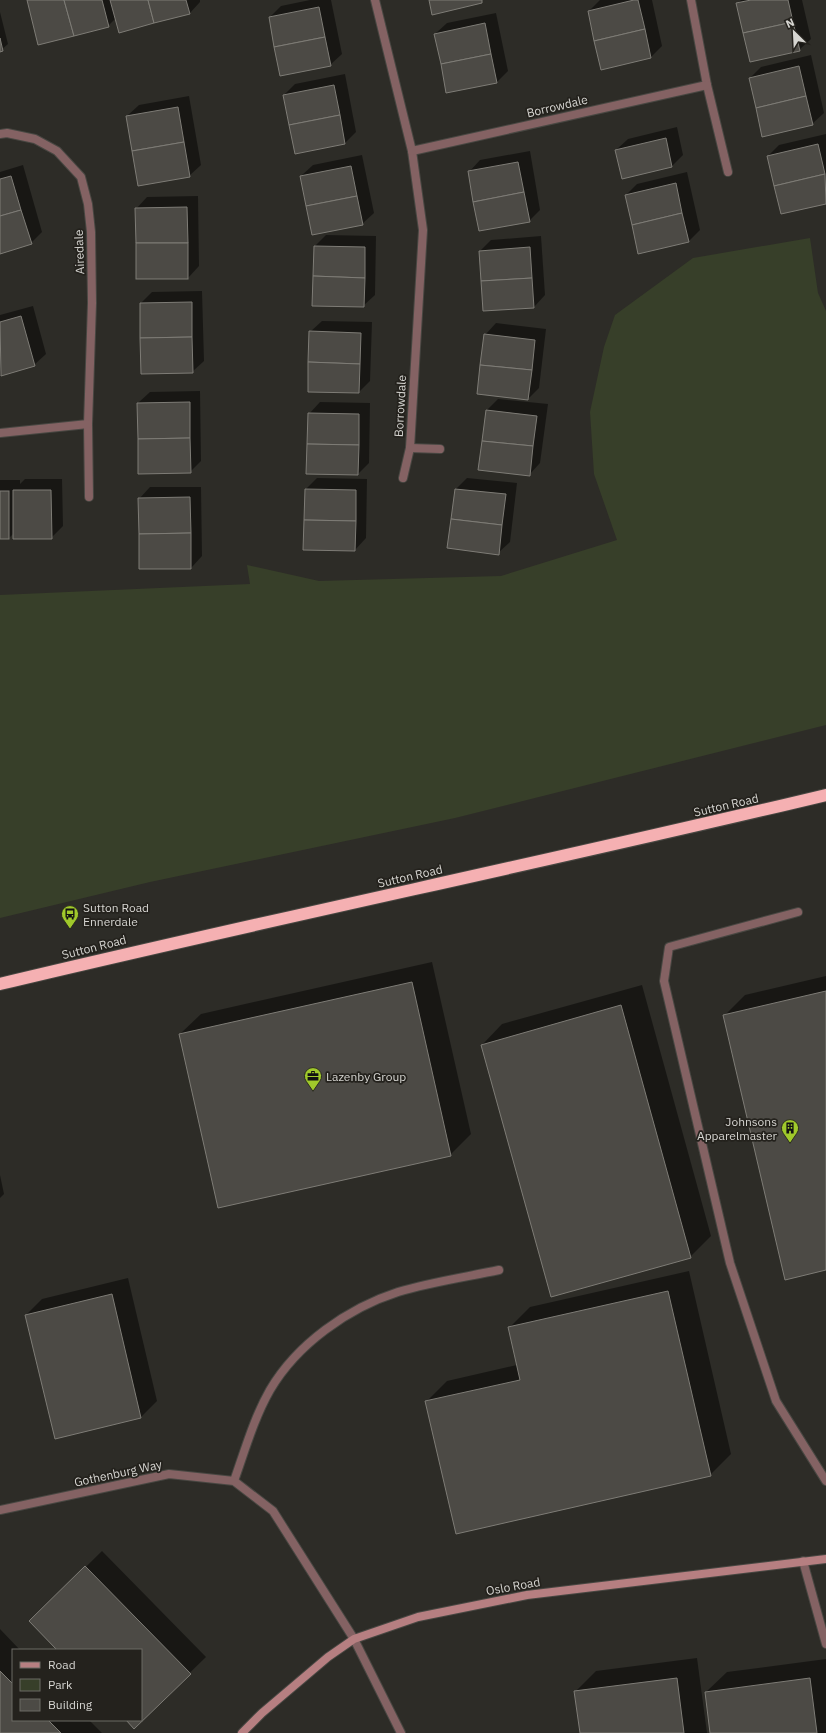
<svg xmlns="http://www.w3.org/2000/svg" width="826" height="1733" font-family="'IBM Plex Sans',sans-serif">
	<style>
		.green { fill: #373f29 }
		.shadow { fill: #0007 }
		.building { fill: #4c4a45; stroke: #7e7c76 }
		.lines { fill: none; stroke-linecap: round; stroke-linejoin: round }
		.lane-casing { stroke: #484742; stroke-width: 10 }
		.street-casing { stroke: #484742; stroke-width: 10 }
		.secondary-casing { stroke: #484742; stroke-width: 10 }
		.highway-casing { stroke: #484742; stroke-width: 14 }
		.lane { stroke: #846263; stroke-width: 8 }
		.street { stroke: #846263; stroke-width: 8 }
		.secondary { stroke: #b67f81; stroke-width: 8 }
		.highway { stroke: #f5b0b2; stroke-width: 12 }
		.labels { text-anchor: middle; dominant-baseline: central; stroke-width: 3.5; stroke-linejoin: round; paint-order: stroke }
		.street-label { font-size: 12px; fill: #d6d5d1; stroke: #24221d }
		.poi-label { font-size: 12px; fill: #d6d5d1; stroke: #24221d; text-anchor: start }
	</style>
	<rect width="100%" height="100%" fill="#2d2c27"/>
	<path class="green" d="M810 238 818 293 826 311V725L455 818 150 882 0 918V595L250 584 247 565 319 581 501 576 617 540 594 474 590 412 604 347 615 315 693 258Z"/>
	<g class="shadow">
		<path d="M28 0H200V2L189 14 116 18 108 26Z"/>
		<path d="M310 0H331L342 54 330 65 270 17 281 6Z"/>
		<path d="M600 0H652L662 46 651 57 602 69 589 11Z"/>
		<path d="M741 0H802L811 39 799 50 737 4Z"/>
		<path d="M0 12 8 44 0 51Z"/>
		<path d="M496 13 508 71 497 82 435 34 447 23Z"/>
		<path d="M811 55 824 113 812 124 750 78 761 67Z"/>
		<path d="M345 74 356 132 345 143 296 153 284 95 295 84Z"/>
		<path d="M189 96 201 165 189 176 127 116 139 105Z"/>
		<path d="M677 127 683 155 672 166 623 177 616 150 628 139Z"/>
		<path d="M826 134V203L782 213 768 156 779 145Z"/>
		<path d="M530 151 540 210 529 221 469 172 480 160Z"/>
		<path d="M362 155 374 213 362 224 301 176 313 165Z"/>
		<path d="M23 165 42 232 31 243 0 253V172Z"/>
		<path d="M687 172 700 230 689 241 626 195 637 184Z"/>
		<path d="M198 196 199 266 188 278 136 209 147 197Z"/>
		<path d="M326 235 376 236 375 295 363 306 315 246Z"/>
		<path d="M541 236 545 295 534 307 480 251 491 240Z"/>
		<path d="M202 291 204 361 192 372 141 303 152 292Z"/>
		<path d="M33 306 46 354 34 365 0 375V315Z"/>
		<path d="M322 321 372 322 370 381 359 392 310 332Z"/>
		<path d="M496 323 546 329 539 388 528 399 485 335Z"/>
		<path d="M200 391 201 461 190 472 138 403 150 392Z"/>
		<path d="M498 399 548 404 540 463 529 475 487 410Z"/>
		<path d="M320 402 370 403 369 463 358 474 309 414Z"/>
		<path d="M317 478 367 479 366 538 355 550 304 549 306 489Z"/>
		<path d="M467 478 517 483 510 542 498 553 448 547 456 489Z"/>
		<path d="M25 479H62L63 526 51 538 14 533 9 538H0V480H20V484Z"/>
		<path d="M150 487H201L202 556 191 568 139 499Z"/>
		<path d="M432 962 471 1134 450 1155 180 1034 201 1014Z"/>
		<path d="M826 976V1269L724 1016 745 995Z"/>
		<path d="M642 985 711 1236 690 1257 482 1045 502 1024Z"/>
		<path d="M0 1175 4 1194 0 1198Z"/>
		<path d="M689 1271 731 1454 710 1475 426 1402 447 1381 517 1365 509 1328 530 1307Z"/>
		<path d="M128 1278 157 1401 141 1417 26 1315 42 1299Z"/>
		<path d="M102 1551 206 1657 134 1727 127 1720H141V1650H59L31 1621Z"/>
		<path d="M0 1629 20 1650H13V1720H89L102 1733H0Z"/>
		<path d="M697 1658 707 1733H581L575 1692 596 1671Z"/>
		<path d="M826 1659V1733H711L706 1692 727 1672Z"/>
	</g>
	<g class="building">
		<path d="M27 0H64L74 36 38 45Z"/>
		<path d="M64 0H102L109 27 74 36Z"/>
		<path d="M110 0H148L154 23 119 33Z"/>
		<path d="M148 0H186L190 14 154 23Z"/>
		<path d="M429 0H482V3L432 15Z"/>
		<path d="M634 0H638L645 29 594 41 588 11Z"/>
		<path d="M751 0H788L793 22 743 33 736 3Z"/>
		<path d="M319 7 325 37 274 47 269 17Z"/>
		<path d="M793 22 800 51 750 62 743 33Z"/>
		<path d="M485 23 491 54 441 64 434 34Z"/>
		<path d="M645 29 651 58 601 70 594 41Z"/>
		<path d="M325 37 331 66 280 76 274 47Z"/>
		<path d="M0 38 3 51 0 52Z"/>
		<path d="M491 54 497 83 446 93 441 64Z"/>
		<path d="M799 66 806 96 756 108 749 78Z"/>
		<path d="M334 85 340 115 289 125 283 95Z"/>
		<path d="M806 96 813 125 762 137 756 108Z"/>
		<path d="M178 107 184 142 132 151 126 116Z"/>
		<path d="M340 115 345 144 295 154 289 125Z"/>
		<path d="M666 138 672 167 622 179 615 150Z"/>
		<path d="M184 142 190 177 138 186 132 151Z"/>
		<path d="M818 144 825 174 774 186 767 156Z"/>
		<path d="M518 162 524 192 473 202 468 171Z"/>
		<path d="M351 166 357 196 306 206 300 176Z"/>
		<path d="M825 174 826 204 781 214 774 186Z"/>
		<path d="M11 176 21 210 0 216V179Z"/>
		<path d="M676 183 682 213 632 225 625 195Z"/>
		<path d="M524 192 530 222 479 231 473 202Z"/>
		<path d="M357 196 363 225 312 235 306 206Z"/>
		<path d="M187 207 188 243H136L135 208Z"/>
		<path d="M21 210 32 244 0 254V216Z"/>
		<path d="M682 213 689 242 638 254 632 225Z"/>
		<rect x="136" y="243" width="52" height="36"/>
		<path d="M314 246 365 247V278L313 276Z"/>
		<path d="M530 247 532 278 481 281 479 251Z"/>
		<path d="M313 276 365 278 364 307 312 306Z"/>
		<path d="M532 278 534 308 483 311 481 281Z"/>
		<path d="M192 302V337L140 338V303Z"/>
		<path d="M21 316 35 366 1 376 0 322Z"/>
		<path d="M309 331 361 333 360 364 308 362Z"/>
		<path d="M484 334 535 340 532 370 480 365Z"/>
		<path d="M192 337 193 373 141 374 140 338Z"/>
		<path d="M308 362 360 364 359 393 308 392Z"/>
		<path d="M480 365 532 370 528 400 477 394Z"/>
		<path d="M190 402V438L138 439 137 403Z"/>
		<path d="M486 410 537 416 533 446 482 441Z"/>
		<path d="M308 413 359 414V445L307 444Z"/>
		<path d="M190 438 191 473 138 474V439Z"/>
		<path d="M482 441 533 446 530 476 478 470Z"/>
		<path d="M307 444 359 445 358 475 306 474Z"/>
		<path d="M305 489 356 490V521L304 520Z"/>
		<path d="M455 489 506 494 502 525 451 519Z"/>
		<path d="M13 490H51L52 539H13Z"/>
		<rect x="0" y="491" width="9" height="48"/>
		<path d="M190 497 191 533 139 534 138 498Z"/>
		<path d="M451 519 502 525 499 555 447 548Z"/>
		<path d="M304 520 356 521 355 551 303 550Z"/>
		<path d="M191 533V569H139V534Z"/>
		<path d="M412 982 451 1156 218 1208 179 1034Z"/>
		<path d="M826 991V1270L785 1280 723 1015Z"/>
		<path d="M621 1005 691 1258 551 1297 481 1045Z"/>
		<path d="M668 1291 711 1476 456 1534 425 1401 520 1380 508 1327Z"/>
		<path d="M112 1294 141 1418 55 1439 25 1315Z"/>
		<path d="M85 1566 191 1674 134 1729 126 1720H141V1650H57L29 1621Z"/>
		<path d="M0 1671 13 1684V1720H48L61 1733H0Z"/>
		<path d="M677 1678 684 1733H580L574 1691Z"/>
		<path d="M810 1678 817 1733H710L705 1692Z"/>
	</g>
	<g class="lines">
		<g class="lane-casing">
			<g id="lane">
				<path d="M798 912 669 947 664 981 730 1263 776 1401 826 1481"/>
				<path d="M234 1481C245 1450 254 1418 270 1390 297 1344 348 1308 398 1292 431 1282 466 1277 499 1270"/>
				<path d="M803 1561 826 1644"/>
				<path d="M354 1639 401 1733"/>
			</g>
		</g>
		<g class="street-casing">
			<g id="street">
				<path d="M375 0 412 151 423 230 410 448 403 478"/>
				<path d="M691 0 707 85 728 172"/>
				<path d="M0 134 7 133 35 139 57 151 81 177 88 204 91 232 92 303 88 424 89 497"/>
				<path d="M412 151 707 85"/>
				<path d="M0 433 88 424"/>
				<path d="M410 448 440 449"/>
				<path d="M0 1510 169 1474 234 1481 273 1511 354 1639"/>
			</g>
		</g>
		<g class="secondary-casing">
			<path id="secondary" d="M242 1733 262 1713 328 1657 354 1639 418 1617 527 1595 826 1559"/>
		</g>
		<g class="highway-casing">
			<path id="highway" d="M0 984C275 918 551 861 826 795"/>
		</g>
		<use href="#lane" class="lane"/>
		<use href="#street" class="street"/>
		<use href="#secondary" class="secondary"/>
		<use href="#highway" class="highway"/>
	</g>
	<defs>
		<g id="bus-pin" transform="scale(0.9)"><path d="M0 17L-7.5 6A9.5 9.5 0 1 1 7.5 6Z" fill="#a0c92b" stroke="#24221d"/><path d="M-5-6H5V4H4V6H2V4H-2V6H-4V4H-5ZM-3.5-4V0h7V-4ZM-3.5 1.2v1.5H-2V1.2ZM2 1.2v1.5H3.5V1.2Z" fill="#111"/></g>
		<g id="office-pin" transform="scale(0.9)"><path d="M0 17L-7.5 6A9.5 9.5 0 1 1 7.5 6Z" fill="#a0c92b" stroke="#24221d"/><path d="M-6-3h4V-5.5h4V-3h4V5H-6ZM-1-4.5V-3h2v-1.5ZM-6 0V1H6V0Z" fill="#111"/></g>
		<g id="building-pin" transform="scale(0.9)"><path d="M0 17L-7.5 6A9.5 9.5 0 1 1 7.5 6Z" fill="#a0c92b" stroke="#24221d"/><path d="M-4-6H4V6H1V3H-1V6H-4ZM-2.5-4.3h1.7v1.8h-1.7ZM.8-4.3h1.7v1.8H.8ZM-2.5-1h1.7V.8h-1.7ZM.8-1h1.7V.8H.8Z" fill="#111"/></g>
	</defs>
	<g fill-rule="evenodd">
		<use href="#bus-pin" x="70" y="914"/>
		<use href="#office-pin" x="313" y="1076"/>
		<use href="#building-pin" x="790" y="1128"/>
	</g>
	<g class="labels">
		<g class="street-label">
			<text transform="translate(557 106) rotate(-13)">Borrowdale</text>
			<text transform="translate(79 252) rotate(-92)">Airedale</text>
			<text transform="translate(400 406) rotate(-87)">Borrowdale</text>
			<text transform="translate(726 805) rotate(-13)">Sutton Road</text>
			<text transform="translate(410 876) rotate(-13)">Sutton Road</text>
			<text transform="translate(94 947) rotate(-14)">Sutton Road</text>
			<text transform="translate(118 1473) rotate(-12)">Gothenburg Way</text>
			<text transform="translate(513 1586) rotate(-10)">Oslo Road</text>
		</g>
		<g class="poi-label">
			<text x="83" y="907">Sutton Road<tspan x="83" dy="14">Ennerdale</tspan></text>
			<text x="326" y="1076">Lazenby Group</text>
			<text x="777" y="1121" text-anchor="end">Johnsons<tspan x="777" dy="14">Apparelmaster</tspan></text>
		</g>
	</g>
	<rect x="12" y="1649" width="130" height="72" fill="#24221d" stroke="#6b6a65"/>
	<rect x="20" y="1662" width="20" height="6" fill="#b67f81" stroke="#6b6a65"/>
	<text x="48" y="1669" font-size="12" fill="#d6d5d1">Road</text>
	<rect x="20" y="1679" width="20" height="12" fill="#373f29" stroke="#6b6a65"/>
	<text x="48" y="1689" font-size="12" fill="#d6d5d1">Park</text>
	<rect x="20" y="1699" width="20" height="12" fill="#4c4a45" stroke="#6b6a65"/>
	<text x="48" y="1709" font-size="12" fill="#d6d5d1">Building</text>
	<g transform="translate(794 32) rotate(336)" stroke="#24221d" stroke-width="3" paint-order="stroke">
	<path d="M0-3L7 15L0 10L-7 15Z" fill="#d6d5d1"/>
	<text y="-6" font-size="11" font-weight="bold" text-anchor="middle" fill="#d6d5d1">N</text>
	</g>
</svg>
